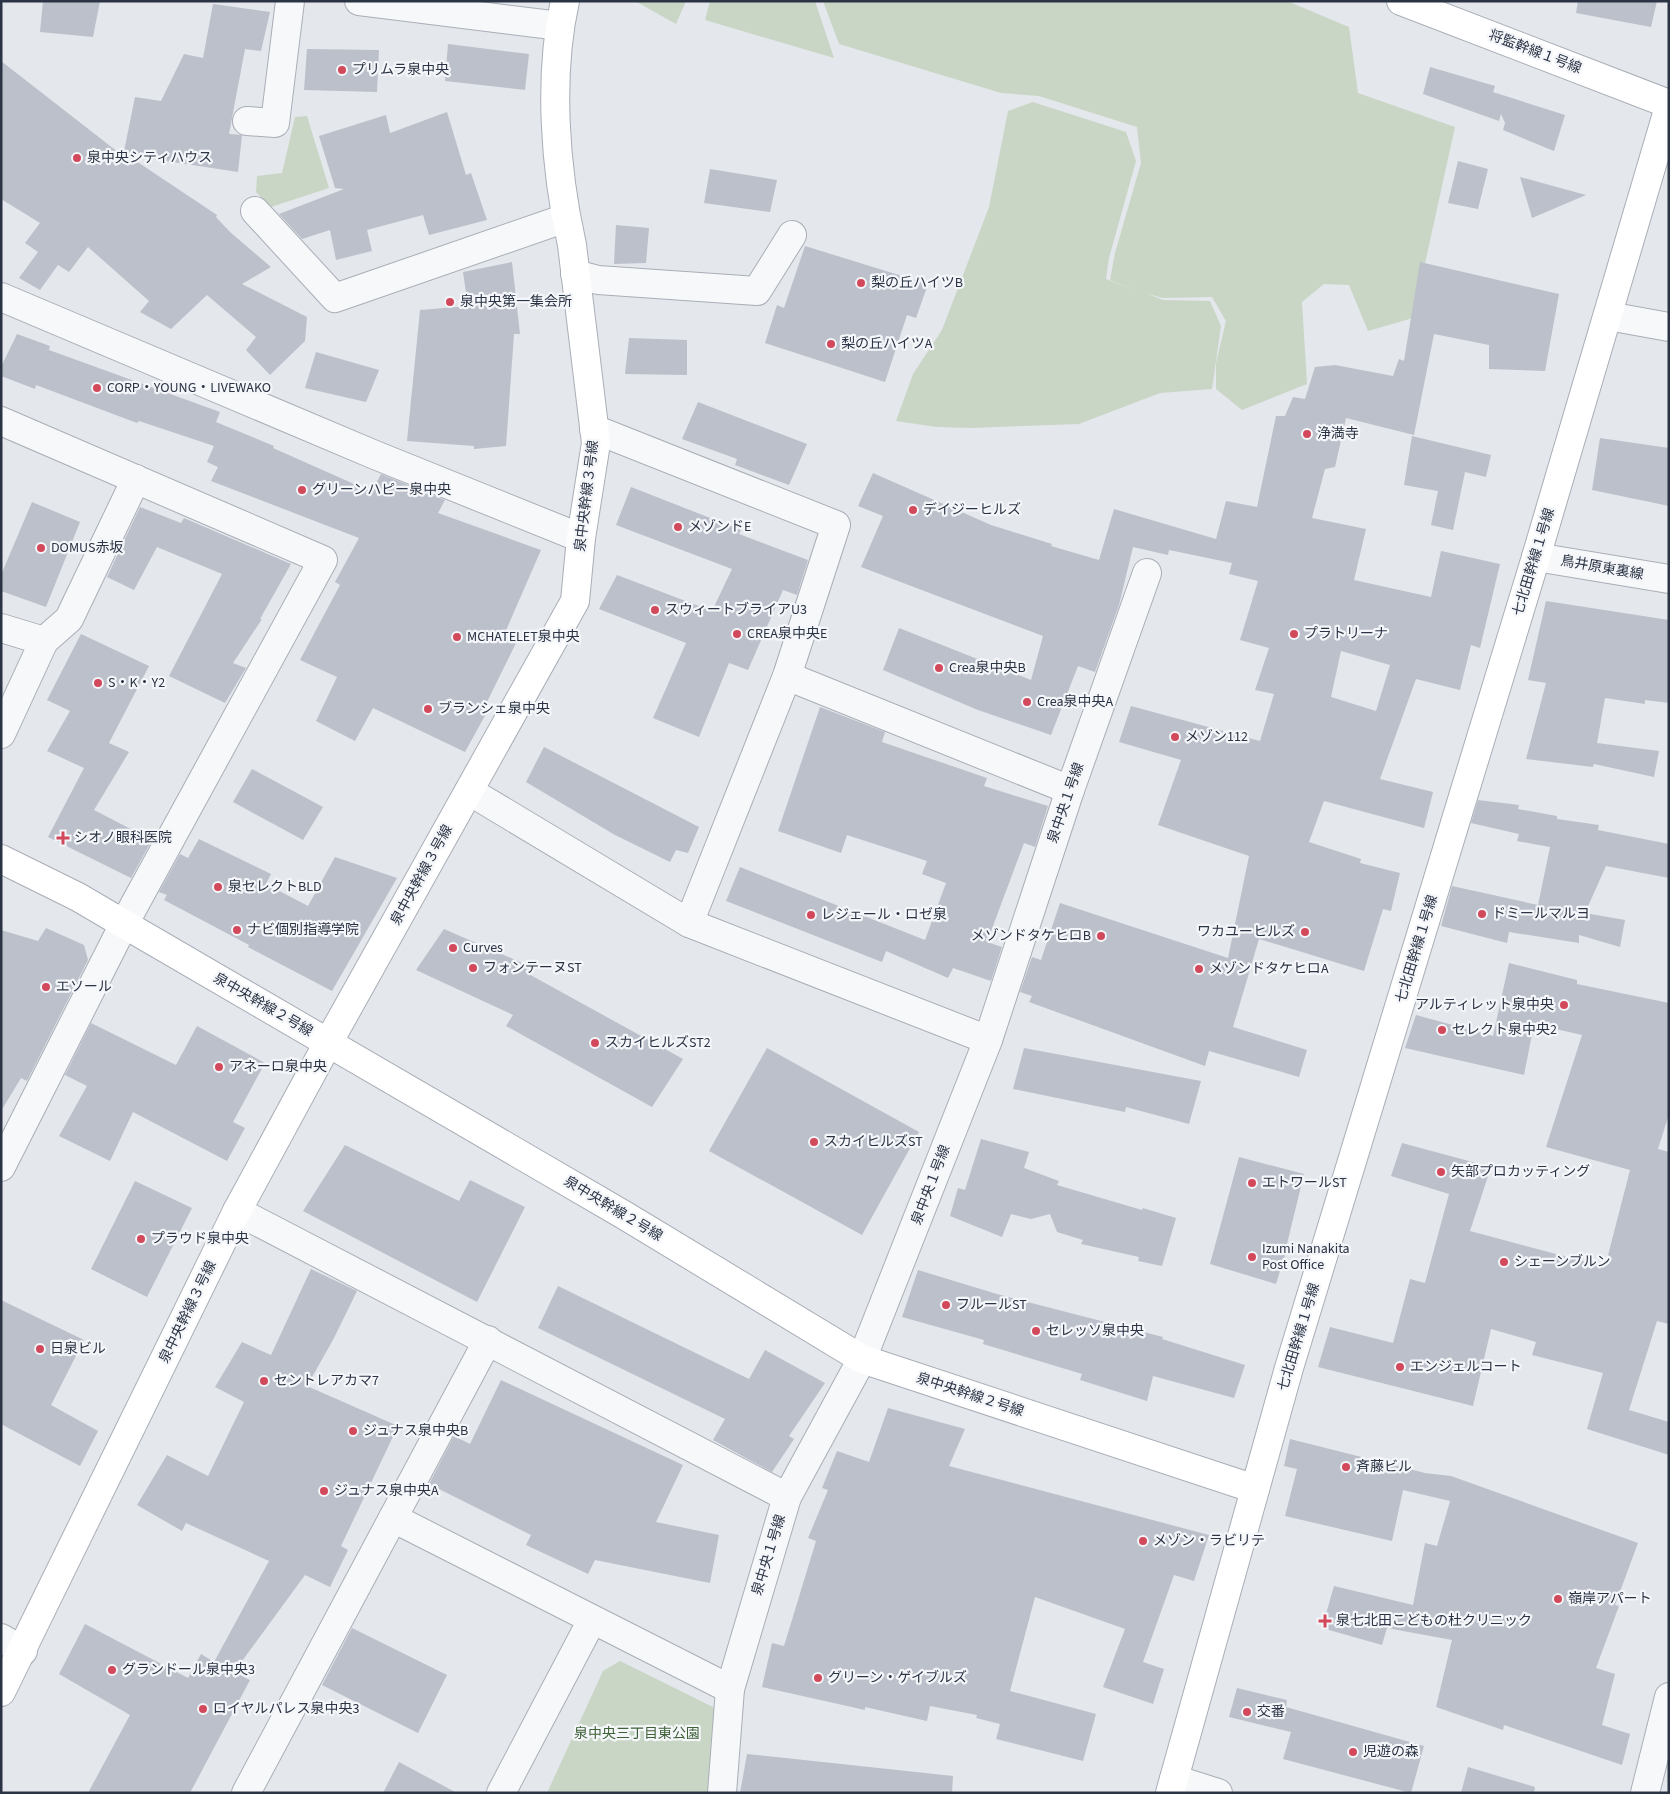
<svg xmlns="http://www.w3.org/2000/svg" width="1670" height="1794" font-family="'Source Sans 3','Noto Sans JP',sans-serif">
	<style>
		.green { fill: #c9d6c5 }
		.building { fill: #bbc0ca; fill-rule: evenodd }
		.lines { fill: none; stroke-linecap: round; stroke-linejoin: round }
		.street-casing { stroke: #a9aeb7; stroke-width: 30 }
		.secondary-casing { stroke: #a9aeb7; stroke-width: 30 }
		.street { stroke: #f7f8fa; stroke-width: 28 }
		.secondary { stroke: #fff; stroke-width: 28 }
		.poi-dot { fill: #d1495b; stroke: #f4f6f9; stroke-width: 2 }
		.labels { text-anchor: middle; dominant-baseline: central; stroke-width: 4.5; stroke-linejoin: round; paint-order: stroke }
		.street-label { font-size: 14px; fill: #2b3445; stroke: #f4f6f9 }
		.poi-label { font-size: 14px; fill: #2b3445; stroke: #f4f6f9; text-anchor: start }
		.park-label { font-size: 14px; fill: #3f6138; stroke: #f4f6f9 }
	</style>
	<rect width="100%" height="100%" fill="#e4e7ec"/>
	<g class="green">
		<path d="M635 1H686L676 24Z"/>
		<path d="M710 1H815L834 58 705 20Z"/>
		<path d="M823 1H1287L1349 27 1358 93 1455 127 1413 318 1368 331 1349 285 1324 284 1302 302 1307 384 1242 410 1216 389V363L1226 321 1212 297 1163 298 1148 294 1163 300 1210 301 1221 326 1212 389 1160 393 1079 424 972 428 937 427 896 421 913 374 942 330 989 207 1008 111 1033 102 1126 132 1136 161 1109 258 1106 279 1135 290 1110 280 1115 253 1141 163 1137 127 1039 96 1001 93 839 44Z"/>
		<path d="M307 116 329 188 271 207 256 192 257 176 282 173 295 117Z"/>
		<path d="M620 1661 719 1710 715 1793H547L603 1671Z"/>
	</g>
	<g class="building">
		<path d="M43 1H100L93 37 40 32Z"/>
		<path d="M1578 1H1657L1651 27 1576 13Z"/>
		<path d="M213 4 270 12 261 51 245 49 229 134 242 135 238 172 127 155 217 215 216 217 230 232 271 267 242 284 307 317 305 341 270 375 246 350 256 337 207 295 171 329 140 312 149 301 88 247 69 272 58 265 40 290 19 278 38 252 25 243 40 223 1 199V61L123 156 135 97 161 101 184 54 203 58Z"/>
		<path d="M448 44 529 54 525 90 445 81Z"/>
		<path d="M307 49 379 50 377 92 304 90Z"/>
		<path d="M1430 67 1495 86 1493 92 1565 115 1554 151 1503 130 1505 123 1501 114 1499 121 1423 94Z"/>
		<path d="M447 112 466 175 471 173 487 220 429 235 423 215 367 230 372 251 336 260 330 230 302 239 279 214 344 189 335 188 319 136 386 115 390 133Z"/>
		<path d="M1458 161 1488 169 1478 209 1448 203Z"/>
		<path d="M710 169 777 180 770 212 704 203Z"/>
		<path d="M1520 177 1586 195 1532 218Z"/>
		<path d="M616 225 649 228 646 263 614 264Z"/>
		<path d="M805 246 928 284 916 318 907 315 885 382 765 343 777 305 784 308Z"/>
		<path d="M512 262 520 334H514L506 446 474 449V446L407 441 420 310 468 306 463 272Z"/>
		<path d="M1420 262 1559 294 1545 371 1489 369V345L1434 334 1414 435 1346 418 1335 467 1325 469 1312 518 1366 529 1354 580 1431 597 1441 551 1500 564 1480 648 1471 645 1460 690 1416 679 1380 779 1433 792 1424 828 1324 801 1309 842 1361 859 1360 863 1400 873 1391 911 1383 909 1364 971 1259 939 1233 1027 1307 1050 1299 1077 1209 1051 1205 1066 1029 1002 1032 996 1020 992 1032 957 1041 960 1060 903 1228 958 1249 856 1158 825 1181 760 1119 742 1131 706 1260 741 1274 694 1255 690 1269 648 1240 640 1258 581 1229 574 1232 563 1169 550 1168 555 1133 547 1119 605 1095 672 1078 666 1051 735 978 710 883 670 899 628 1031 680 1043 636 861 567 883 516 858 506 873 473 991 525 1052 544 1051 546 1099 560 1114 509 1216 539 1226 501 1257 507 1276 416H1285L1293 397 1305 399 1315 367 1335 365 1393 376 1399 359 1404 361ZM1341 651 1390 665 1376 711 1331 697Z"/>
		<path d="M17 334 50 346 49 350 220 412 216 422 274 446 273 448 372 492 381 474 445 500 438 513 541 550 504 635 517 641 483 710 487 712 465 752 373 708 355 741 316 721 337 677 300 660 340 585 335 582 359 538 211 481 218 467 207 462 214 446 139 421 137 423 36 385 35 389 1 376V367Z"/>
		<path d="M629 338 687 340V375L625 374Z"/>
		<path d="M316 352 379 370 366 402 305 388Z"/>
		<path d="M698 402 807 444 789 485 735 465 737 459 682 439Z"/>
		<path d="M1412 436 1491 455 1486 477 1465 472 1453 530 1431 525 1438 491 1404 485Z"/>
		<path d="M1600 438 1669 448V506L1592 490Z"/>
		<path d="M631 487 741 530 739 534 808 560 797 595 783 590 748 670 729 663 699 737 653 718 686 643 599 609 617 575 712 611 732 569 616 525Z"/>
		<path d="M32 502 80 522 46 607 1 591V575Z"/>
		<path d="M140 507 181 523 184 518 291 564 260 619H262L233 663 246 668 225 703 169 676 222 574 157 547 134 590 107 577Z"/>
		<path d="M1546 601 1669 620V703L1645 700V704L1605 698 1597 743 1659 751 1654 777 1594 764 1593 767 1526 759 1546 683 1528 680Z"/>
		<path d="M81 634 149 666 109 743 129 752 94 810 152 840 131 878 48 837 84 768 47 751 70 711 47 700Z"/>
		<path d="M820 707 885 732 882 742 987 778 984 786 1048 806 1035 847 1024 843 987 942 1002 947 991 981 953 968 948 978 886 951 882 962 726 901 740 867 925 940 946 883 922 874 927 861 847 835 841 853 778 831Z"/>
		<path d="M544 747 699 827 688 853 676 850 670 862 615 835 526 782Z"/>
		<path d="M252 769 323 807 303 840 233 802Z"/>
		<path d="M1478 800 1519 805 1518 809 1557 816V819L1599 825 1598 830 1669 844V878L1606 866 1585 913 1625 920 1620 947 1579 935V943L1509 932 1507 943 1441 926 1452 886 1538 905 1550 847 1517 841 1519 834 1471 823Z"/>
		<path d="M199 839 271 874 266 884 308 906 335 857 397 878 332 991 248 947 249 945 164 900 167 895 159 892 180 854 188 858Z"/>
		<path d="M46 928 84 945 88 960 27 1081 21 1078 1 1111V930L38 941Z"/>
		<path d="M444 929 529 966 525 972 683 1059 652 1107 506 1026 513 1015 416 970Z"/>
		<path d="M1509 963 1577 980V984L1669 1003V1114L1658 1149 1669 1152V1324L1657 1321 1629 1410 1669 1422V1455L1587 1429 1603 1373 1532 1355 1536 1342 1491 1329 1473 1406 1318 1367 1330 1327 1393 1343 1410 1279 1425 1283 1449 1194 1391 1176 1402 1143 1491 1167 1470 1231 1605 1267 1630 1170 1546 1147 1582 1035 1534 1024 1524 1075 1405 1048 1416 1015 1493 1036Z"/>
		<path d="M91 1023 176 1065 197 1026 265 1063 233 1122 245 1128 227 1161 133 1112 110 1161 59 1136 87 1086 65 1075Z"/>
		<path d="M767 1048 919 1132 862 1235 709 1151Z"/>
		<path d="M1024 1048 1201 1081 1189 1124 1126 1107 1125 1112 1013 1089Z"/>
		<path d="M981 1139 1029 1152 1024 1168 1059 1181 1057 1185 1142 1210 1143 1208 1176 1218 1162 1266 1138 1261 1139 1257 1081 1244 1083 1240 1057 1232 1050 1214 1031 1219 1011 1214 1002 1237 950 1216 958 1188 965 1190Z"/>
		<path d="M345 1145 459 1201 470 1180 525 1207 477 1302 303 1211Z"/>
		<path d="M1239 1157 1304 1174 1286 1248 1287 1249 1276 1284 1210 1264Z"/>
		<path d="M135 1181 192 1208 147 1297 91 1269Z"/>
		<path d="M311 1269 357 1291 334 1338 307 1386 398 1426 341 1546 348 1550 330 1587 305 1575 234 1672 250 1680 190 1793H88L130 1715 59 1674 85 1624 188 1678 201 1654 214 1662 269 1561 186 1523 182 1531 137 1505 167 1455 208 1476 244 1402 215 1387 242 1342 271 1355Z"/>
		<path d="M918 1270 997 1294 1163 1337 1162 1339 1245 1365 1234 1398 1153 1376 1147 1401 1080 1380 1082 1374 983 1344 984 1340 902 1317Z"/>
		<path d="M558 1286 749 1379 765 1350 825 1383 789 1436 794 1439 772 1472 713 1440 725 1419 538 1328Z"/>
		<path d="M1 1300 84 1340 51 1405 98 1431 80 1466 1 1424Z"/>
		<path d="M501 1380 683 1465 656 1522 719 1535 710 1583 595 1560 588 1574 526 1545 531 1535 429 1484 454 1436 470 1444Z"/>
		<path d="M888 1408 965 1429 949 1466 1209 1535 1194 1581 1174 1575 1143 1662 1164 1669 1153 1704 1103 1687 1125 1629 1035 1597 1010 1691 1096 1714 1083 1761 996 1739 1000 1724 976 1718 977 1715 930 1706 927 1721 865 1707V1710L762 1687 772 1643 784 1646 816 1541 808 1538 828 1490 822 1488 837 1451 869 1462Z"/>
		<path d="M1290 1439 1425 1473 1451 1476 1638 1543 1615 1605 1619 1606 1596 1668 1615 1674 1602 1725 1630 1734 1622 1765 1504 1725 1503 1730 1436 1707 1452 1640 1387 1628 1382 1645 1322 1628 1334 1586 1413 1605 1425 1543 1437 1546 1450 1501 1403 1490 1392 1541 1285 1516 1297 1469 1284 1466Z"/>
		<path d="M352 1628 447 1675 418 1733 322 1685Z"/>
		<path d="M1237 1688 1287 1700 1286 1707 1424 1746 1411 1793 1283 1759 1291 1732 1229 1717Z"/>
		<path d="M747 1754 953 1776 952 1793H740Z"/>
		<path d="M399 1762 457 1793H383Z"/>
		<path d="M1468 1767 1535 1787 1534 1793H1461Z"/>
	</g>
	<g class="lines">
		<g class="street-casing">
			<g id="street">
				<path d="M359 1 560 26"/>
				<path d="M247 121 275 123 290 1"/>
				<path d="M255 211 335 298 566 218"/>
				<path d="M575 274 598 280 757 291 792 235"/>
				<path d="M1 297 375 455 581 538"/>
				<path d="M1608 316 1669 327"/>
				<path d="M1 421 323 560 124 924 1 1167"/>
				<path d="M1536 557 1669 579"/>
				<path d="M1 628 44 641 1 734"/>
				<path d="M44 641 69 619 136 479"/>
				<path d="M787 676 1070 790"/>
				<path d="M469 791 689 923 787 676 836 525 594 429"/>
				<path d="M689 923 988 1040"/>
				<path d="M237 1211 787 1497"/>
				<path d="M393 1518 730 1689"/>
				<path d="M1 1638 23 1651"/>
				<path d="M1174 1779 1218 1793"/>
				<path d="M246 1793 488 1340"/>
				<path d="M501 1793 592 1620"/>
				<path d="M722 1793 730 1689 787 1497 862 1359 988 1040 1070 790 1147 573"/>
				<path d="M1645 1793 1669 1697"/>
			</g>
		</g>
		<g class="secondary-casing">
			<g id="secondary">
				<path d="M1401 1 1669 104"/>
				<path d="M1 859 78 897 124 924 624 1215 862 1359 1255 1489"/>
				<path d="M1 1692 237 1211 328 1043 575 601 581 538 596 443 572 245C555 169 548 77 565 1"/>
				<path d="M1170 1793 1289 1368 1536 557 1669 107"/>
			</g>
		</g>
		<use href="#street" class="street"/>
		<use href="#secondary" class="secondary"/>
	</g>
	<g class="poi-dot">
		<circle cx="342" cy="70" r="5"/>
		<circle cx="77" cy="158" r="5"/>
		<circle cx="861" cy="283" r="5"/>
		<circle cx="450" cy="302" r="5"/>
		<circle cx="831" cy="344" r="5"/>
		<circle cx="97" cy="388" r="5"/>
		<circle cx="1307" cy="434" r="5"/>
		<circle cx="302" cy="490" r="5"/>
		<circle cx="913" cy="510" r="5"/>
		<circle cx="678" cy="527" r="5"/>
		<circle cx="41" cy="548" r="5"/>
		<circle cx="655" cy="610" r="5"/>
		<circle cx="737" cy="634" r="5"/>
		<circle cx="1294" cy="634" r="5"/>
		<circle cx="457" cy="637" r="5"/>
		<circle cx="939" cy="668" r="5"/>
		<circle cx="98" cy="683" r="5"/>
		<circle cx="1027" cy="702" r="5"/>
		<circle cx="428" cy="709" r="5"/>
		<circle cx="1175" cy="737" r="5"/>
		<path d="M60.5 830.5h5v5h5v5h-5v5h-5v-5h-5v-5h5z"/>
		<circle cx="218" cy="887" r="5"/>
		<circle cx="1482" cy="914" r="5"/>
		<circle cx="811" cy="915" r="5"/>
		<circle cx="237" cy="930" r="5"/>
		<circle cx="1305" cy="932" r="5"/>
		<circle cx="1101" cy="936" r="5"/>
		<circle cx="453" cy="948" r="5"/>
		<circle cx="473" cy="968" r="5"/>
		<circle cx="1199" cy="969" r="5"/>
		<circle cx="46" cy="987" r="5"/>
		<circle cx="1564" cy="1005" r="5"/>
		<circle cx="1442" cy="1030" r="5"/>
		<circle cx="595" cy="1043" r="5"/>
		<circle cx="219" cy="1067" r="5"/>
		<circle cx="814" cy="1142" r="5"/>
		<circle cx="1441" cy="1172" r="5"/>
		<circle cx="1252" cy="1183" r="5"/>
		<circle cx="141" cy="1239" r="5"/>
		<circle cx="1252" cy="1257" r="5"/>
		<circle cx="1504" cy="1262" r="5"/>
		<circle cx="946" cy="1305" r="5"/>
		<circle cx="1036" cy="1331" r="5"/>
		<circle cx="40" cy="1349" r="5"/>
		<circle cx="1400" cy="1367" r="5"/>
		<circle cx="264" cy="1381" r="5"/>
		<circle cx="353" cy="1431" r="5"/>
		<circle cx="1346" cy="1467" r="5"/>
		<circle cx="324" cy="1491" r="5"/>
		<circle cx="1143" cy="1541" r="5"/>
		<circle cx="1558" cy="1599" r="5"/>
		<path d="M1322.5 1613.5h5v5h5v5h-5v5h-5v-5h-5v-5h5z"/>
		<circle cx="112" cy="1670" r="5"/>
		<circle cx="818" cy="1678" r="5"/>
		<circle cx="203" cy="1709" r="5"/>
		<circle cx="1247" cy="1712" r="5"/>
		<circle cx="1353" cy="1752" r="5"/>
	</g>
	<g class="labels">
		<g class="street-label">
			<text transform="translate(1535 52) rotate(21)">将監幹線１号線</text>
			<text transform="translate(587 496) rotate(-83)">泉中央幹線３号線</text>
			<text transform="translate(1534 562) rotate(-73)">七北田幹線１号線</text>
			<text transform="translate(1602 568) rotate(10)">鳥井原東裏線</text>
			<text transform="translate(1066 803) rotate(-71)">泉中央１号線</text>
			<text transform="translate(422 875) rotate(-61)">泉中央幹線３号線</text>
			<text transform="translate(1417 949) rotate(-73)">七北田幹線１号線</text>
			<text transform="translate(263 1005) rotate(30)">泉中央幹線２号線</text>
			<text transform="translate(931 1185) rotate(-69)">泉中央１号線</text>
			<text transform="translate(613 1209) rotate(31)">泉中央幹線２号線</text>
			<text transform="translate(188 1312) rotate(-64)">泉中央幹線３号線</text>
			<text transform="translate(1299 1337) rotate(-73)">七北田幹線１号線</text>
			<text transform="translate(970 1395) rotate(18)">泉中央幹線２号線</text>
			<text transform="translate(769 1555) rotate(-73)">泉中央１号線</text>
		</g>
		<g class="poi-label">
			<text x="352" y="70">プリムラ泉中央</text>
			<text x="87" y="158">泉中央シティハウス</text>
			<text x="871" y="283">梨の丘ハイツB</text>
			<text x="460" y="302">泉中央第一集会所</text>
			<text x="841" y="344">梨の丘ハイツA</text>
			<text x="107" y="388">CORP・YOUNG・LIVEWAKO</text>
			<text x="1317" y="434">浄満寺</text>
			<text x="312" y="490">グリーンハピー泉中央</text>
			<text x="923" y="510">デイジーヒルズ</text>
			<text x="688" y="527">メゾンドE</text>
			<text x="51" y="548">DOMUS赤坂</text>
			<text x="665" y="610">スウィートブライアU3</text>
			<text x="747" y="634">CREA泉中央E</text>
			<text x="1304" y="634">プラトリーナ</text>
			<text x="467" y="637">MCHATELET泉中央</text>
			<text x="949" y="668">Crea泉中央B</text>
			<text x="108" y="683">S・K・Y2</text>
			<text x="1037" y="702">Crea泉中央A</text>
			<text x="438" y="709">ブランシェ泉中央</text>
			<text x="1185" y="737">メゾン112</text>
			<text x="74" y="838">シオノ眼科医院</text>
			<text x="228" y="887">泉セレクトBLD</text>
			<text x="1492" y="914">ドミールマルヨ</text>
			<text x="821" y="915">レジェール・ロゼ泉</text>
			<text x="247" y="930">ナビ個別指導学院</text>
			<text x="1295" y="932" text-anchor="end">ワカユーヒルズ</text>
			<text x="1091" y="936" text-anchor="end">メゾンドタケヒロB</text>
			<text x="463" y="948">Curves</text>
			<text x="483" y="968">フォンテーヌST</text>
			<text x="1209" y="969">メゾンドタケヒロA</text>
			<text x="56" y="987">エソール</text>
			<text x="1554" y="1005" text-anchor="end">アルティレット泉中央</text>
			<text x="1452" y="1030">セレクト泉中央2</text>
			<text x="605" y="1043">スカイヒルズST2</text>
			<text x="229" y="1067">アネーロ泉中央</text>
			<text x="824" y="1142">スカイヒルズST</text>
			<text x="1451" y="1172">矢部プロカッティング</text>
			<text x="1262" y="1183">エトワールST</text>
			<text x="151" y="1239">プラウド泉中央</text>
			<text x="1262" y="1249">Izumi Nanakita<tspan x="1262" dy="16">Post Office</tspan></text>
			<text x="1514" y="1262">シェーンブルン</text>
			<text x="956" y="1305">フルールST</text>
			<text x="1046" y="1331">セレッソ泉中央</text>
			<text x="50" y="1349">日泉ビル</text>
			<text x="1410" y="1367">エンジェルコート</text>
			<text x="274" y="1381">セントレアカマ7</text>
			<text x="363" y="1431">ジュナス泉中央B</text>
			<text x="1356" y="1467">斉藤ビル</text>
			<text x="334" y="1491">ジュナス泉中央A</text>
			<text x="1153" y="1541">メゾン・ラビリテ</text>
			<text x="1568" y="1599">嶺岸アパート</text>
			<text x="1336" y="1621">泉七北田こどもの杜クリニック</text>
			<text x="122" y="1670">グランドール泉中央3</text>
			<text x="828" y="1678">グリーン・ゲイブルズ</text>
			<text x="213" y="1709">ロイヤルパレス泉中央3</text>
			<text x="1257" y="1712">交番</text>
			<text x="1363" y="1752">児遊の森</text>
		</g>
		<g class="park-label">
			<text x="637" y="1734">泉中央三丁目東公園</text>
		</g>
	</g>
	<rect width="1670" height="1794" fill="none" stroke="#2b3445" stroke-width="5"/>
</svg>
